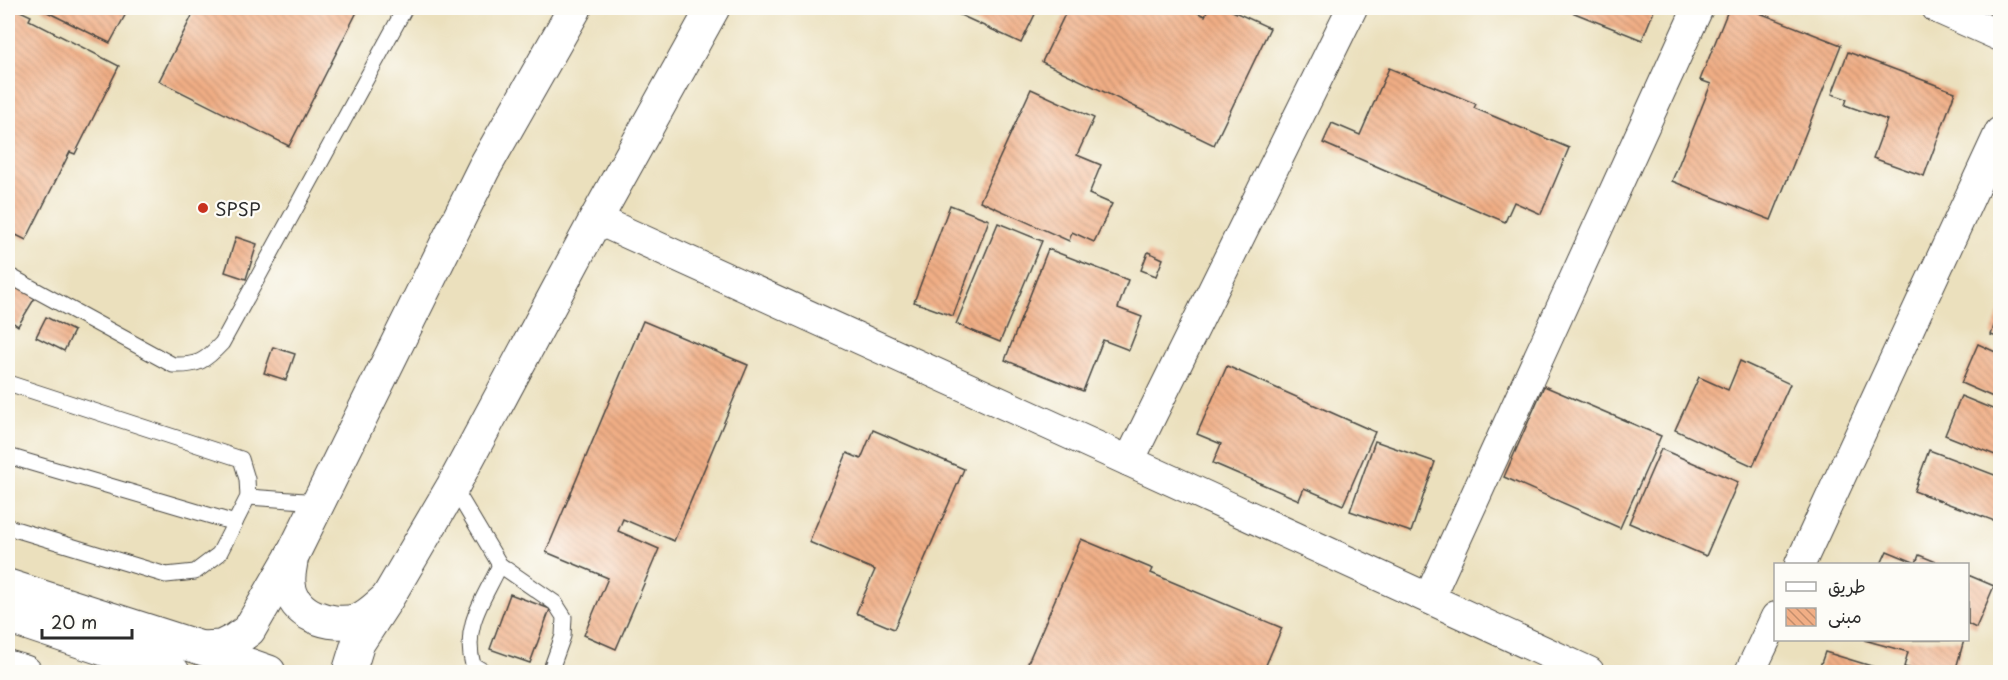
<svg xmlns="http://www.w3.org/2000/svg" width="2008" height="680" font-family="'Playpen Sans','Playpen Sans Arabic',sans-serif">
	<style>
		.building { fill: url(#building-back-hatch) }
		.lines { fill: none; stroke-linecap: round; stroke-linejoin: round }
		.lane-casing { stroke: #484641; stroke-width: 17 }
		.street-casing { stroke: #484641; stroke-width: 32 }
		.secondary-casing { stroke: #484641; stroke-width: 35 }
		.primary-casing { stroke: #484641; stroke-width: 35 }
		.lane { stroke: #fff; stroke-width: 15 }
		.street { stroke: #fff; stroke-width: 30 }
		.secondary { stroke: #fff; stroke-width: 33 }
		.primary { stroke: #fff; stroke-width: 33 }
		.poi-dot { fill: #c8321e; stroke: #fdfcf7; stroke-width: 2 }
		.labels { text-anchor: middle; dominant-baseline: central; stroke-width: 4.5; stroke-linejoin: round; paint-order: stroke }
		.poi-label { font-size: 18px; fill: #2b2b2b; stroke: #fdfcf7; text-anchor: start }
	</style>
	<defs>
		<pattern id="building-back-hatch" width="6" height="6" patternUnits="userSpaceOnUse" patternTransform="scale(1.5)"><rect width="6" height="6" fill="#f1ae85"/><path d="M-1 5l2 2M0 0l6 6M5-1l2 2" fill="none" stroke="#c38e6d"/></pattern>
	</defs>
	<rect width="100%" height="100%" fill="#fdfcf7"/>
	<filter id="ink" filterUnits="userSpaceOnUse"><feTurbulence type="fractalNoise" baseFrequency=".0167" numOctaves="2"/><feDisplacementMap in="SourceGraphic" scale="12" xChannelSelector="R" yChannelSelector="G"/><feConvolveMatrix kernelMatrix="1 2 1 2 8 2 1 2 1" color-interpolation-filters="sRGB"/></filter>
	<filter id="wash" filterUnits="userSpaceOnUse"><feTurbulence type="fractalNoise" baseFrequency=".008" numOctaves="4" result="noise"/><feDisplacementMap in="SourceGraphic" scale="24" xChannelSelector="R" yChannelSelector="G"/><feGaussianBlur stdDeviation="1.35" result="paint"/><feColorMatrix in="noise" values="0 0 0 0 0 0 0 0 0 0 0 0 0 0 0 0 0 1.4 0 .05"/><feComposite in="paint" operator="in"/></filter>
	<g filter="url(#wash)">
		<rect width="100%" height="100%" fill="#ebe0bd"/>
		<g id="blocks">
			<g class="building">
				<path d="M8 8H14L31 16 29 20 119 66 75 154 70 152 26 240 8 231Z"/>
				<path d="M39 8H129L110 43Z"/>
				<path d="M196 8H359L289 146 159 81Z"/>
				<path d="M945 8H1038L1021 43Z"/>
				<path d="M1068 8H1187L1205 16 1209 8H1226L1270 28 1214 145 1042 62Z"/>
				<path d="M1562 8H1655L1642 40Z"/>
				<path d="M1729 8H1747L1841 45 1771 220 1672 181 1711 84 1700 80Z"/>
				<path d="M1848 52 1955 92 1924 176 1873 158 1887 120 1845 105 1847 99 1832 94Z"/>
				<path d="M1389 68 1476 104 1474 108 1569 148 1541 214 1514 202 1505 222 1323 143 1332 123 1360 135Z"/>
				<path d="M1031 89 1094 118 1077 155 1101 165 1089 194 1112 204 1094 242 1072 232 1069 241 980 201Z"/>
				<path d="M950 205 989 220 953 316 914 302Z"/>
				<path d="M998 223 1042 241 1000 342 956 324Z"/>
				<path d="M236 237 257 244 246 279 225 272Z"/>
				<path d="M1048 249 1128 280 1118 308 1142 317 1129 350 1103 340 1083 391 1005 360Z"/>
				<path d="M1148 252 1163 259 1156 276 1141 270Z"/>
				<path d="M8 274 38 293 18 326 8 319Z"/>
				<path d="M2000 308V338L1991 335Z"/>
				<path d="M46 317 74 331 64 351 36 337Z"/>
				<path d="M643 321 748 365 674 541 623 519 618 531 659 549 616 649 584 635 608 578 546 552Z"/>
				<path d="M1978 344 2000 354V400L1961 383Z"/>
				<path d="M273 347 295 354 286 380 264 373Z"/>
				<path d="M1740 361 1790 384 1753 466 1675 430 1699 377 1728 390Z"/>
				<path d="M1227 366 1375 432 1343 505 1304 488 1299 500 1213 463 1221 444 1197 434Z"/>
				<path d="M1544 386 1661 436 1620 528 1504 477Z"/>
				<path d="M1961 396 2000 412V457L1945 435Z"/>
				<path d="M873 430 964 469 894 629 856 613 875 570 809 542 847 453 861 459Z"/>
				<path d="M1375 441 1435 462 1411 532 1350 511Z"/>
				<path d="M1661 449 1738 482 1706 556 1629 523Z"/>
				<path d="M1929 450 2000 477V523L1914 491Z"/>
				<path d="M1081 539 1153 569 1151 573 1282 628 1263 672H1024Z"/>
				<path d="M1887 551 1916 563 1919 555 1941 564H1881Z"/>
				<path d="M1968 575 1994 586 1976 628 1968 624Z"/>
				<path d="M510 594 550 609 530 663 490 649Z"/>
				<path d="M1864 640H1964L1955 672H1924L1904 667 1908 652Z"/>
				<path d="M1825 652 1891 672H1818Z"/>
			</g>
		</g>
	</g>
	<g filter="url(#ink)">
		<use href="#blocks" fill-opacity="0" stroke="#484641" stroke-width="1.5"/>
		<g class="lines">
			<g class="lane-casing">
				<g id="lane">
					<path d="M8 275 173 365C198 366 205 361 222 343L405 8"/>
					<path d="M8 383 241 459 247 479 248 497 219 554 195 572 166 575 8 527"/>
					<path d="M8 456 235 523"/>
					<path d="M453 486 500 565 555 603 564 617 563 636 550 672"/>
					<path d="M248 497 319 502"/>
					<path d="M485 672 473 665C462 626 484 599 500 565"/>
				</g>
			</g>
			<g class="street-casing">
				<g id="street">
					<path d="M1937 8 2000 36"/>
					<path d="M596 219 1129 461 1589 672"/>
					<path d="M1129 461 1352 8"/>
					<path d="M1800 564 2000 132"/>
					<path d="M1429 598 1698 8"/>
					<path d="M1750 672 1776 617"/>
				</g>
			</g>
			<g class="secondary-casing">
				<g id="secondary">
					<path d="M292 555C291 564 288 574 289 583 291 615 331 628 358 620 368 616 377 607 384 601"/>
					<path d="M8 586 201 648 269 672"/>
					<path d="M8 617 173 672"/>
					<path d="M201 648 221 647 235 640 249 630 293 554 484 168 575 8"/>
					<path d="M349 672 358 643 388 597 453 486 596 219 713 8"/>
				</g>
			</g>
			<g class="primary-casing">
				<path id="primary" d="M8 667 25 672"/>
			</g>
			<use href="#lane" class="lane"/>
			<use href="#street" class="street"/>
			<use href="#secondary" class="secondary"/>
			<use href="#primary" class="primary"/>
		</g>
	</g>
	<circle class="poi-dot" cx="203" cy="208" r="6"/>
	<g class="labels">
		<g class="poi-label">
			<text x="215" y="208">SPSP</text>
		</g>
	</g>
	<rect width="2008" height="680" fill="none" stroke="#fdfcf7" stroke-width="30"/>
	<rect x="1774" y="563" width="195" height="78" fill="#fdfcf7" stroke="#a9a8a5" stroke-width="1.5"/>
	<rect x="1786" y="582" width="30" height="9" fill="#ffffff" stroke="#a9a8a5" stroke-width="1.5"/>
	<text x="1828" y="593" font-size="18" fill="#2b2b2b">طريق</text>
	<rect x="1786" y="608" width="30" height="18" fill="url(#building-back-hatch)" stroke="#a9a8a5" stroke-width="1.5"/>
	<text x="1828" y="623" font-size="18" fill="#2b2b2b">مبنى</text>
	<path d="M42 629v9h90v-9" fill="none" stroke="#2b2b2b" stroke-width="3"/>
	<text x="51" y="629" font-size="18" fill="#2b2b2b" stroke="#fdfcf7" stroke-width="4.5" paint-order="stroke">20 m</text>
</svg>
